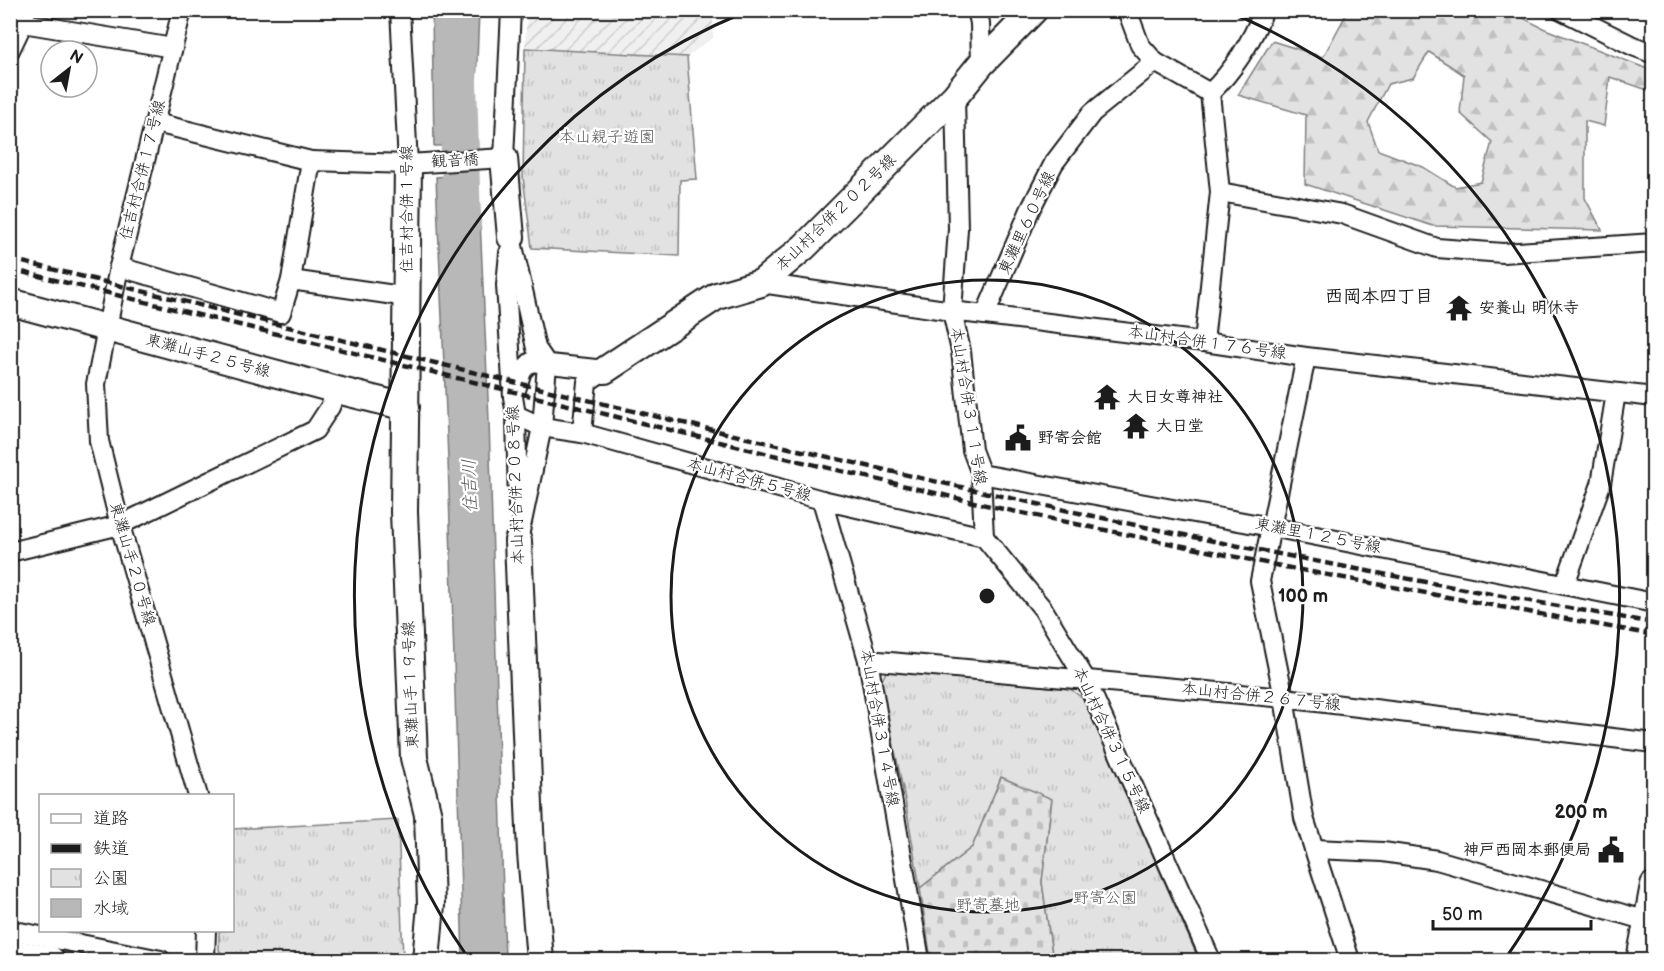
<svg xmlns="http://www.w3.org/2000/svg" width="1664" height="971" font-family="'Balsamiq Sans','Klee One',sans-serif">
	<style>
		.industrial { fill: url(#industrial-furrows) }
		.forest { fill: url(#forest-firs); stroke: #7f7f7f; stroke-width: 1.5; fill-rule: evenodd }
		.cemetery { fill: url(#cemetery-stones); stroke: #7f7f7f; stroke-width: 1.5 }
		.park { fill: url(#park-tufts); stroke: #7f7f7f; stroke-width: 1.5 }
		.water { fill: #b8b8b8; stroke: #7a7a7a; stroke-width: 1.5 }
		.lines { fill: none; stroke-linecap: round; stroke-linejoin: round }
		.river { stroke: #b8b8b8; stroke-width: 38 }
		.street-casing { stroke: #1c1c1c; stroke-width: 22 }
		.secondary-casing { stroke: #1c1c1c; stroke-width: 30 }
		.street { stroke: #fff; stroke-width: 18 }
		.secondary { stroke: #fff; stroke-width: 26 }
		.rail { stroke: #1c1c1c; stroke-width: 4.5; stroke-dasharray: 9 4.5; stroke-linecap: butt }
		.ring { fill: none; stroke: #1c1c1c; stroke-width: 3 }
		.labels { text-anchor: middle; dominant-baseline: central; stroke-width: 4.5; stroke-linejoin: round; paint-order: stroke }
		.park-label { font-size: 16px; fill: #575757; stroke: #fff }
		.street-label { font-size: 16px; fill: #1c1c1c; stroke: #fff }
		.poi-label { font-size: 16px; font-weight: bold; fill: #1c1c1c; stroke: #fff; text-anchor: start }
		.neighbourhood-label { font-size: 18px; font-weight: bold; fill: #1c1c1c; stroke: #fff }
		.water-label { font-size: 18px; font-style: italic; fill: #5a5a5a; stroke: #fff }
		.centre { fill: #1c1c1c; stroke: #fff; stroke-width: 3 }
		.ring-label { font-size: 18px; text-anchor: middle; font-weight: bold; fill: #1c1c1c; stroke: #fff; stroke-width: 4.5; stroke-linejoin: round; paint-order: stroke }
	</style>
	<defs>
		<pattern id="industrial-furrows" width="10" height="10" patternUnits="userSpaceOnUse" patternTransform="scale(1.5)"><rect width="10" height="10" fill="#f0f0f0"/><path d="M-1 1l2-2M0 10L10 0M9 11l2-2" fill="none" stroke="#cdcdcd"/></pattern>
		<pattern id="forest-firs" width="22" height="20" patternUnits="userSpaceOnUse" patternTransform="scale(1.5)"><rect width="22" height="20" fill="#e2e2e2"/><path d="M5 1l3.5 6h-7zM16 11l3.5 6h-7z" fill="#c1c1c1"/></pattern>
		<pattern id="cemetery-stones" width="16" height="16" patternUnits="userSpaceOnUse" patternTransform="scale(1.5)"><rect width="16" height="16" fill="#e2e2e2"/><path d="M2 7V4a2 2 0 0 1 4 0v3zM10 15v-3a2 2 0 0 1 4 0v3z" fill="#c1c1c1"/></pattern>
		<pattern id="park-tufts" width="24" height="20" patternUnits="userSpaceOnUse" patternTransform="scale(1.5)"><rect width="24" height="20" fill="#e2e2e2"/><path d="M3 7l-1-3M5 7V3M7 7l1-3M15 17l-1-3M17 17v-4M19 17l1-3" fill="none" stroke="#c1c1c1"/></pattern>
	</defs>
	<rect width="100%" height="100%" fill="#fff"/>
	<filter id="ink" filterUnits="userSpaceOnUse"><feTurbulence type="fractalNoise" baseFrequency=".0167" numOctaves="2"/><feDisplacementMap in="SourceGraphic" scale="12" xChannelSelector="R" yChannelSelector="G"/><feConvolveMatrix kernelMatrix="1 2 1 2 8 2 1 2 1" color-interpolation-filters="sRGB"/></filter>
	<g filter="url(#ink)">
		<path class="industrial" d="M527 11H713V37L687 57 525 48Z"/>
		<path class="forest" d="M1348 11H1509L1545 29 1653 71V92L1610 77 1604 126 1585 121V198L1602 230 1433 226 1305 184 1306 115 1238 95 1272 41 1323 57ZM1429 52 1464 75 1460 113 1492 142 1481 182 1455 187 1423 167 1378 150 1368 122 1388 84 1413 78Z"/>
		<path class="cemetery" d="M1001 777 1052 798 1042 882 1053 960H931L920 888 972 847Z"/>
		<g class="park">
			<path d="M525 48 687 57 697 179 680 180 679 256 532 248 523 177Z"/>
			<path d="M887 670 1070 689 1084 699 1199 960H1053L1042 882 1052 799 1001 777 972 847 920 888 905 800 881 682Z"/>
			<path d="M398 820 403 960H226L219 950V931L232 930 233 829Z"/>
		</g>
		<g class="water">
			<path d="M432 11H479L475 110 477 145 434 146Z"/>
			<path d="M478 174 489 421 505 960H463L448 459 436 177Z"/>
		</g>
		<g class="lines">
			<path class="river" d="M456 10 462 225"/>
			<g class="street-casing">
				<g id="street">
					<path d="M182 10 119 267 96 384 99 441 120 525 198 796"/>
					<path d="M400 10 408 164"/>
					<path d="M977 10 980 23 981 64"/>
					<path d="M1127 10 1140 45 1155 62 1210 93"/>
					<path d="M1561 10 1633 46 1654 54"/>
					<path d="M23 23 173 48"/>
					<path d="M10 50 23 23 26 10"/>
					<path d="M955 96 958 229 952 311 961 351 972 450 981 474 984 537"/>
					<path d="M311 161 408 164 504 158 511 10"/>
					<path d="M1220 192 1342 214 1437 248 1503 253 1654 243"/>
					<path d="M511 237 536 348 547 364 542 427 518 541"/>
					<path d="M509 253 506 285 513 397 516 415 518 506"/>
					<path d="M119 267 281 313 291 280 311 161 156 123"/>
					<path d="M291 280 408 297"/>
					<path d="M761 283 952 311 1204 342 1306 357 1654 397"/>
					<path d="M985 315 1030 210 1054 163 1092 113 1155 62"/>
					<path d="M1204 342 1220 192 1210 93C1234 70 1252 41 1264 10"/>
					<path d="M1306 357 1260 581 1284 698 1304 818 1350 960"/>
					<path d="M516 390 522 371 531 362 605 370"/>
					<path d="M516 415 542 427 582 433 822 500 984 537"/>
					<path d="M582 433 587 382 605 370"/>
					<path d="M981 474 1271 527 1654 603"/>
					<path d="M822 500 868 660 920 960"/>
					<path d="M984 537 1043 609 1086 680 1211 960"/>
					<path d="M10 552 120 525 315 430 330 407 337 390"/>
					<path d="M1565 584 1601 484 1616 393"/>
					<path d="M868 660 1284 698 1654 743"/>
					<path d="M1314 849 1383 852 1437 860 1654 923"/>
					<path d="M10 930 161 960"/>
					<path d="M205 960 206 930"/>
				</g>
			</g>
			<g class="secondary-casing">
				<g id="secondary">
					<path d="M504 158 511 237"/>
					<path d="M408 164 404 512 414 758 428 815 431 905 426 960"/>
					<path d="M10 302 337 390 406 407"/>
					<path d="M605 370 717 296 761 283 804 247 955 96 981 64 1034 10"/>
					<path d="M518 541 531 853 540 960"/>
					<path d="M10 952 51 960"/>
					<path d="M1640 960 1654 885"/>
				</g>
			</g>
			<use href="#street" class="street"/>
			<use href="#secondary" class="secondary"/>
			<g class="rail">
				<path d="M10 259C342 339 673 424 1006 497 1221 545 1437 585 1654 623"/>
				<path d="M10 269 769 454 1003 509 1290 568 1654 635"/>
			</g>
		</g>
	</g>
	<g class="ring">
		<circle cx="987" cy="596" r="316"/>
		<path d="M469 959A632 632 0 0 1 745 12M1229 12A632 632 0 0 1 1505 959"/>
	</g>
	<defs>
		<g id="temple-bare" transform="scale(2.07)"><path d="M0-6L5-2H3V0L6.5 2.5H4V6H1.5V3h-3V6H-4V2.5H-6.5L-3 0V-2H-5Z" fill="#1c1c1c" stroke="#fff" stroke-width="2.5" paint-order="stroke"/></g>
		<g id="civic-bare" transform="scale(2.07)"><path d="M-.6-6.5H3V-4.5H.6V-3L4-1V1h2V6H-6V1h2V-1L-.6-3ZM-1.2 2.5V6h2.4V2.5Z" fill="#1c1c1c" stroke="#fff" stroke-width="2.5" paint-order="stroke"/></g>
	</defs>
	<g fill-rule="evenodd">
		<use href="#temple-bare" x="1459" y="308"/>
		<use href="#temple-bare" x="1107" y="397"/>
		<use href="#temple-bare" x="1136" y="426"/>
		<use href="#civic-bare" x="1018" y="438"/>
		<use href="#civic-bare" x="1611" y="850"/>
	</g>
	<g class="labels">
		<g class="park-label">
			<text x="607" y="137">本山親子遊園</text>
			<text x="1105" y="898">野寄公園</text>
			<text x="988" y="905">野寄墓地</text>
		</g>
		<g class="street-label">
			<text transform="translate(455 161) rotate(-3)">観音橋</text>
			<text transform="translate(143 170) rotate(-76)">住吉村合併１７号線</text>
			<text transform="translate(407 209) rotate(-90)">住吉村合併１号線</text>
			<text transform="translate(836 213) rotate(-44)">本山村合併２０２号線</text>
			<text transform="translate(1027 223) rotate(-65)">東灘里６０号線</text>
			<text transform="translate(1207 343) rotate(8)">本山村合併１７６号線</text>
			<text transform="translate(208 356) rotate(15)">東灘山手２５号線</text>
			<text transform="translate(968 406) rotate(81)">本山村合併３１１号線</text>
			<text transform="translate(749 480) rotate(15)">本山村合併５号線</text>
			<text transform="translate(516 485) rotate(-92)">本山村合併２０８号線</text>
			<text transform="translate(1318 536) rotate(11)">東灘里１２５号線</text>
			<text transform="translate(132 564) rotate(74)">東灘山手２０号線</text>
			<text transform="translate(411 685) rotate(-92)">東灘山手１９号線</text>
			<text transform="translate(1261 697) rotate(6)">本山村合併２６７号線</text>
			<text transform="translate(879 728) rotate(80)">本山村合併３１４号線</text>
			<text transform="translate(1111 740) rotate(65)">本山村合併３１５号線</text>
		</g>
		<g class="poi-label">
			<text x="1479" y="308">安養山 明休寺</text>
			<text x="1127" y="397">大日女尊神社</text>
			<text x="1156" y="426">大日堂</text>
			<text x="1038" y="438">野寄会館</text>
			<text x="1591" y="850" text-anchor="end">神戸西岡本郵便局</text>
		</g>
		<g class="neighbourhood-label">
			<text x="1379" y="296">西岡本四丁目</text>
		</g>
		<g class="water-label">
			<text transform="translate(470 486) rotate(-92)">住吉川</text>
		</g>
	</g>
	<circle cx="987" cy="596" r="9" class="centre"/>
	<g class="ring-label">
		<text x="1303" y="602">100 m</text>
		<text x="1581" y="818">200 m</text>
	</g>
	<rect width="1664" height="971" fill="none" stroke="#fff" stroke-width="36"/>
	<rect x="18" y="18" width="1628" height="935" fill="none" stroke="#1c1c1c" stroke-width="2" filter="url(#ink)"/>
	<rect x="39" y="794" width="195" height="138" fill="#ffffff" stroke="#a4a4a4" stroke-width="1.5"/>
	<rect x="51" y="814" width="30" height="9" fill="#ffffff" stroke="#a4a4a4" stroke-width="1.5"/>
	<text x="93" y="824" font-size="18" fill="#1c1c1c">道路</text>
	<rect x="51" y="844" width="30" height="9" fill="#1c1c1c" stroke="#a4a4a4" stroke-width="1.5"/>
	<text x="93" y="854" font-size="18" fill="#1c1c1c">鉄道</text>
	<rect x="51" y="869" width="30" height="18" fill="url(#park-tufts)" stroke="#a4a4a4" stroke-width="1.5"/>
	<text x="93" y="884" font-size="18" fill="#1c1c1c">公園</text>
	<rect x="51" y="899" width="30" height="18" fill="#b8b8b8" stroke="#a4a4a4" stroke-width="1.5"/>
	<text x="93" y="914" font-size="18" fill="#1c1c1c">水域</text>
	<g transform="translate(69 69) rotate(31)"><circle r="28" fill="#ffffff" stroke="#a4a4a4" stroke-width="1.5"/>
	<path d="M0-4.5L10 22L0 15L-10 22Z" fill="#1c1c1c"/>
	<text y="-9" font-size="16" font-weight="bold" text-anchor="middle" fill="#1c1c1c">N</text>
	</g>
	<path d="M1433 920v9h158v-9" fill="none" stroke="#1c1c1c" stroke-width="3"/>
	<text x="1442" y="920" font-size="18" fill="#1c1c1c" stroke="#ffffff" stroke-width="4.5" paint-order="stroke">50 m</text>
</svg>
